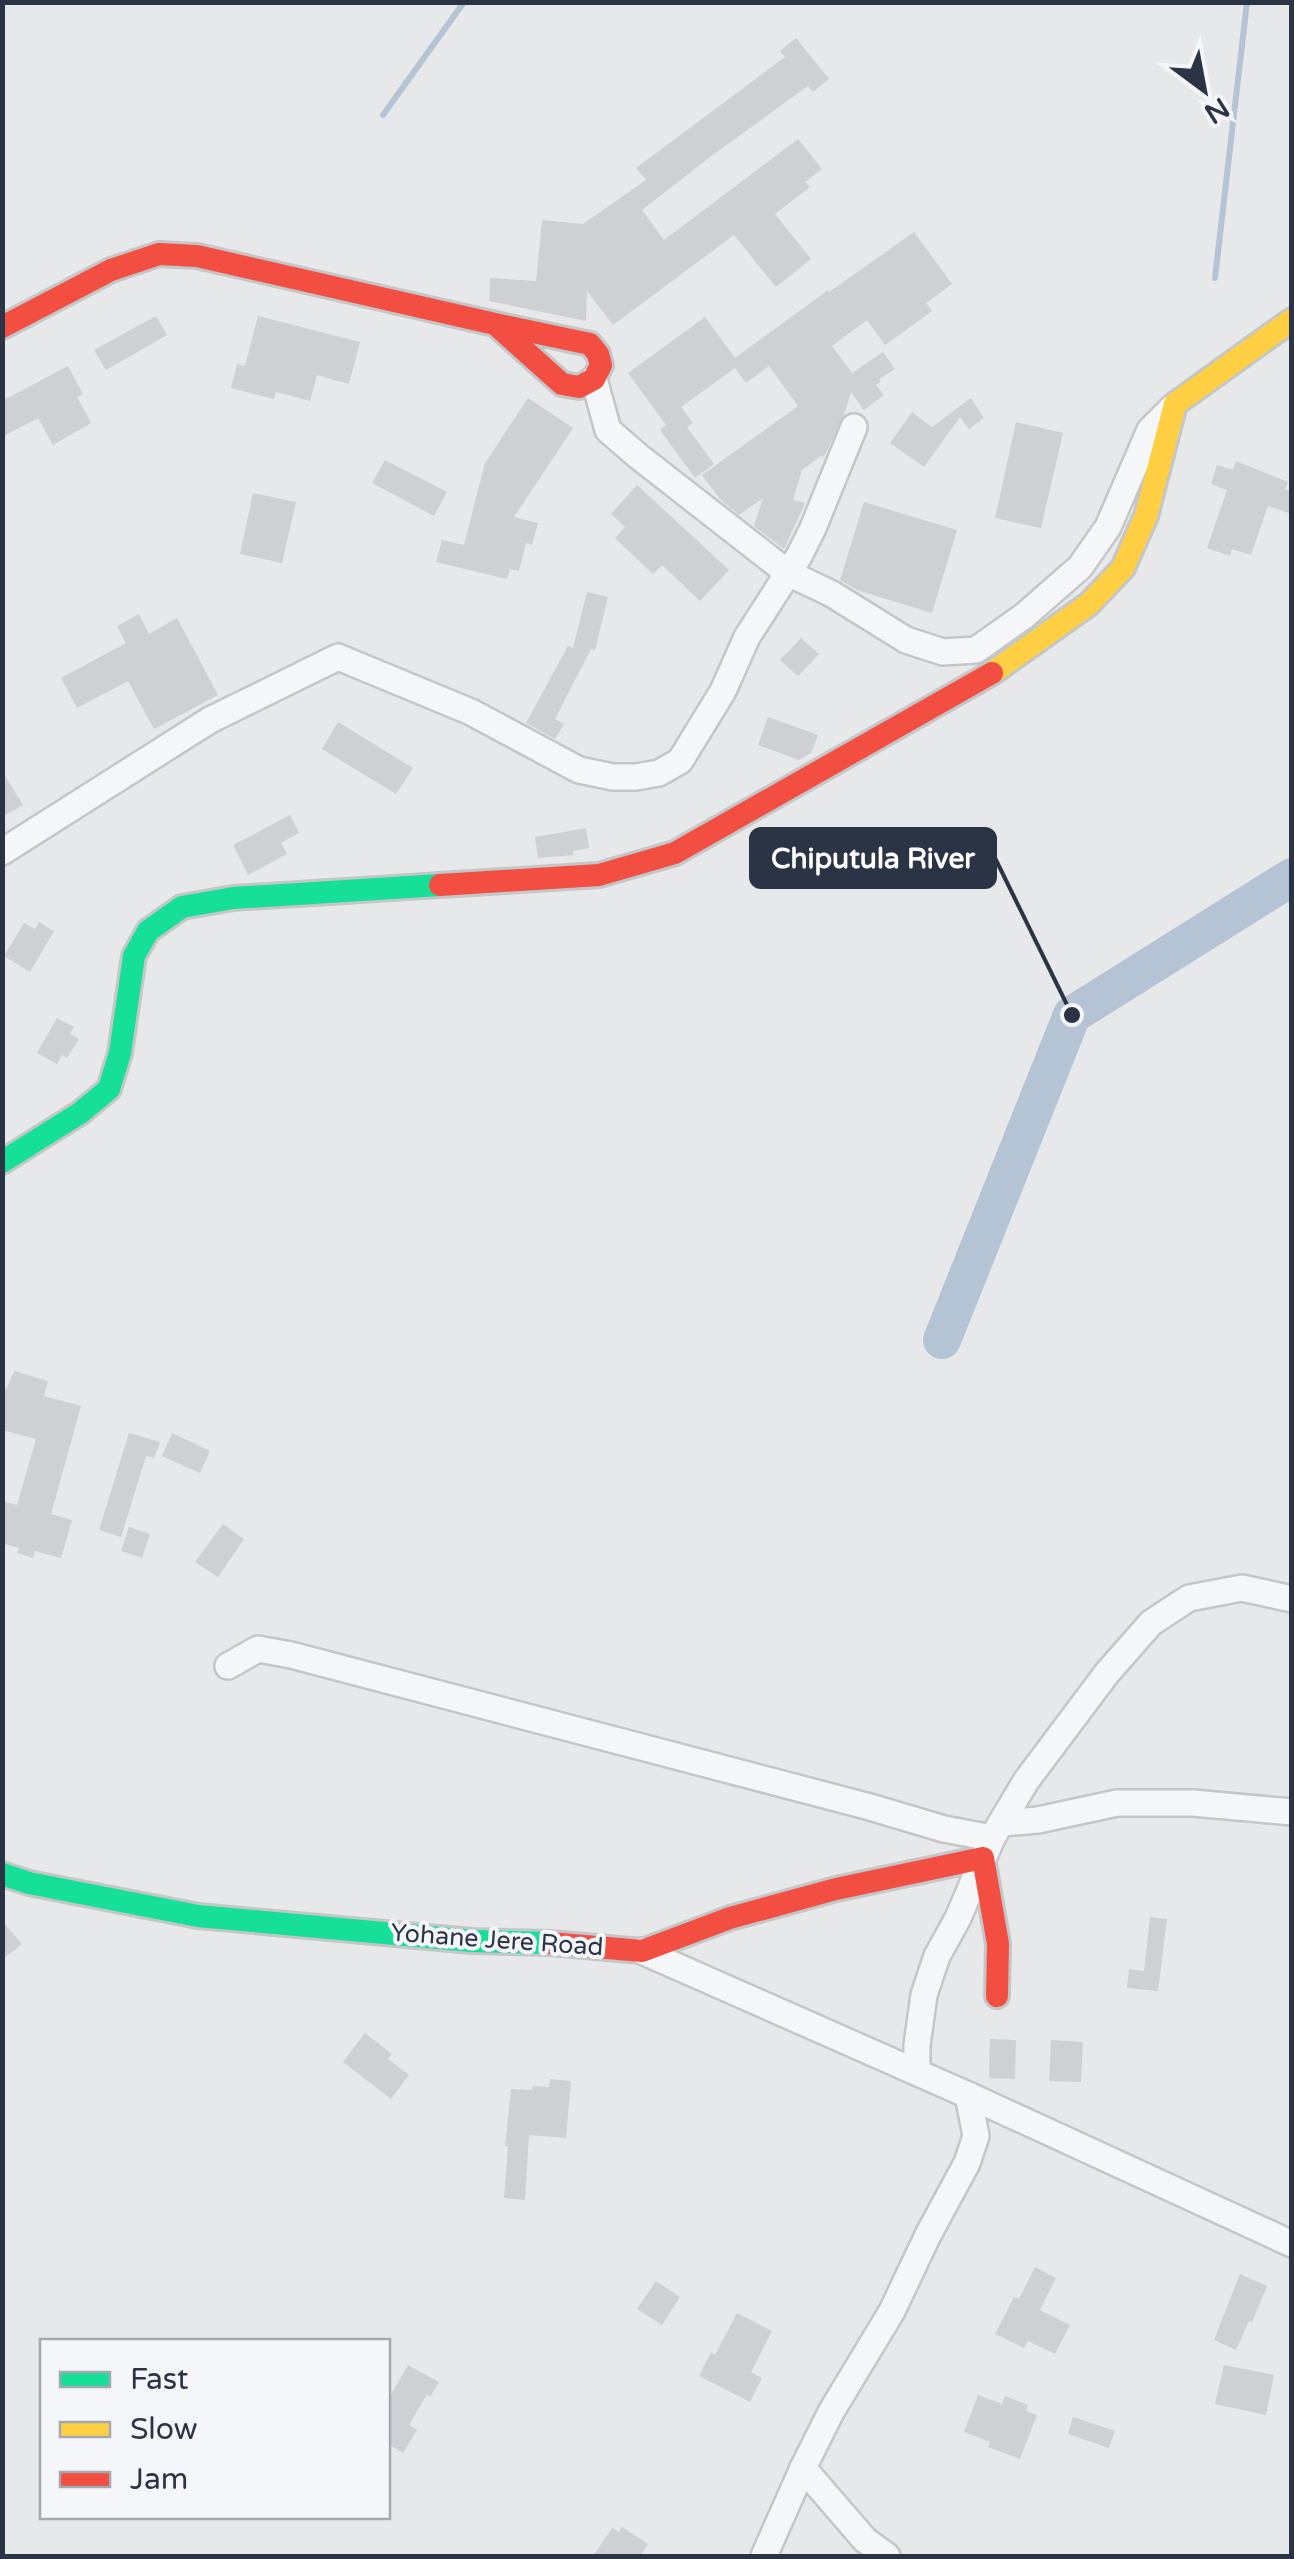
<svg xmlns="http://www.w3.org/2000/svg" width="1294" height="2559" font-family="'Varela Round',sans-serif">
	<style>
		.lines { fill: none; stroke-linecap: round; stroke-linejoin: round }
		.stream { stroke: #b4c4d5; stroke-width: 6 }
		.river { stroke: #b4c4d5; stroke-width: 38 }
		.building { fill: #ced0d3 }
		.street-casing { stroke: #c4c6c8; stroke-width: 30 }
		.fast-casing { stroke: #c4c6c8; stroke-width: 28 }
		.slow-casing { stroke: #c4c6c8; stroke-width: 28 }
		.jam-casing { stroke: #c4c6c8; stroke-width: 28 }
		.street { stroke: #f5f6f7; stroke-width: 25 }
		.fast { stroke: #16e098; stroke-width: 22 }
		.slow { stroke: #ffcf43; stroke-width: 22 }
		.jam { stroke: #f24e42; stroke-width: 22 }
		.labels { text-anchor: middle; dominant-baseline: central; stroke-width: 8; stroke-linejoin: round; paint-order: stroke }
		.street-label { font-size: 25px; fill: #2b3445; stroke: #f4f6f9 }
		.leader { fill: none; stroke: #2b3445; stroke-width: 4 }
		.callout-dot { fill: #2b3445; stroke: #f4f6f9; stroke-width: 4 }
		.callout { fill: #2b3445; stroke: #2b3445; stroke-width: 4 }
		.callout-label { font-size: 28px; text-anchor: middle; font-weight: bold; fill: #fff }
	</style>
	<rect width="100%" height="100%" fill="#e6e8ea"/>
	<g class="lines">
		<g class="stream">
			<path d="M383 115 464 2"/>
			<path d="M1215 278 1247 2"/>
		</g>
		<path class="river" d="M942 1340 1072 1015 1292 877"/>
	</g>
	<g class="building">
		<path d="M796 38 829 79 813 92 808 86 710 157 642 210 664 240 798 139 822 169 805 182 810 187 775 214 811 259 776 287 734 235 613 325 587 291 586 321 489 301 490 278 536 281 542 220 583 224 646 180 636 168 785 57 780 51Z"/>
		<path d="M914 232 952 284 926 303 932 311 885 345 867 320 832 346 852 373 883 352 895 369 879 379 881 381 876 385 884 395 864 410 851 392 844 415 824 457 821 456 802 470 793 500 805 503 784 549 754 526 763 498 739 515 720 499 702 475 798 406 769 366 746 383 735 368 681 407 693 423 687 427 714 464 695 478 660 430 666 425 628 373 705 317 735 358 828 290 829 292Z"/>
		<path d="M156 316 167 335 106 370 94 350Z"/>
		<path d="M258 316 360 342 349 384 317 375 310 401 276 392 274 399 231 388 237 364 245 366Z"/>
		<path d="M68 366 83 394 77 397 91 423 53 445 38 418 2 437V401Z"/>
		<path d="M528 398 573 428 514 517 538 523 532 545 526 543 519 571 510 569 507 579 436 562 442 540 464 545 485 463Z"/>
		<path d="M971 398 984 418 969 429 960 417 924 467 890 443 913 411V413L932 427Z"/>
		<path d="M1016 422 1063 433 1041 528 995 518Z"/>
		<path d="M385 460 447 492 434 516 372 483Z"/>
		<path d="M1236 461 1288 482 1285 489 1292 492V514L1268 506 1251 555 1232 549 1230 556 1207 548 1227 490 1211 484 1217 465 1233 470Z"/>
		<path d="M637 485 729 570 700 601 662 565 653 574 615 538 625 527 611 514Z"/>
		<path d="M253 493 296 502 282 563 240 554Z"/>
		<path d="M864 502 957 530 932 613 857 590 840 580Z"/>
		<path d="M587 592 608 597 595 650 591 649 555 719 564 724 555 739 526 723 568 646 573 648Z"/>
		<path d="M139 614 149 634 177 618 218 695 154 729 128 681 77 708 61 678 126 643 117 626Z"/>
		<path d="M801 638 819 654 798 676 780 660Z"/>
		<path d="M768 717 818 735 811 753 799 760 758 745Z"/>
		<path d="M338 722 413 768 396 794 322 749Z"/>
		<path d="M2 771 23 805 2 817Z"/>
		<path d="M290 815 299 833 281 843 287 854 248 875 233 845Z"/>
		<path d="M586 828 589 848 573 851 574 855 538 858 535 837Z"/>
		<path d="M39 922 54 931 30 972 4 956 24 923 35 929Z"/>
		<path d="M57 1018 74 1027 70 1034 79 1039 67 1058 62 1055 57 1064 37 1053Z"/>
		<path d="M14 1371 48 1381 44 1396 81 1406 51 1514 72 1520 61 1558 35 1551 33 1558 17 1553 19 1548 2 1543V1501L17 1505 36 1439 2 1430V1387L7 1388Z"/>
		<path d="M129 1433 160 1442 154 1458 146 1456 121 1537 99 1530Z"/>
		<path d="M172 1433 210 1451 200 1473 162 1456Z"/>
		<path d="M223 1524 244 1539 218 1577 195 1562Z"/>
		<path d="M129 1527 150 1534 142 1558 121 1551Z"/>
		<path d="M1150 1917 1167 1919 1158 1991 1127 1988 1129 1969 1144 1971Z"/>
		<path d="M2 1921 22 1944 2 1960Z"/>
		<path d="M365 2033 392 2054 388 2059 409 2075 391 2099 343 2062Z"/>
		<path d="M990 2039 1016 2040 1015 2079 989 2078Z"/>
		<path d="M1051 2040 1083 2042 1081 2082 1049 2081Z"/>
		<path d="M550 2079 571 2081 566 2138 529 2135 525 2200 504 2198 508 2146H505L511 2089 532 2090 533 2086 549 2087Z"/>
		<path d="M1035 2267 1056 2278 1040 2310 1070 2325 1055 2354 1028 2341 1024 2348 995 2334 1014 2297 1019 2299Z"/>
		<path d="M1240 2274 1267 2286 1252 2322 1249 2321 1236 2350 1214 2340Z"/>
		<path d="M656 2281 680 2297 662 2325 637 2309Z"/>
		<path d="M737 2313 772 2331 751 2372 762 2378 750 2402 699 2376 711 2352 715 2355Z"/>
		<path d="M408 2365 439 2382 430 2397 427 2394 409 2425 417 2430 403 2453 388 2444V2400Z"/>
		<path d="M1224 2365 1274 2375 1266 2415 1215 2404Z"/>
		<path d="M978 2395 1002 2404 1005 2396 1028 2405 1026 2411 1037 2415 1020 2459 988 2447 990 2442 964 2432Z"/>
		<path d="M1073 2417 1115 2431 1109 2448 1068 2434Z"/>
		<path d="M622 2527 648 2544 640 2556H593L612 2528 619 2532Z"/>
	</g>
	<g class="lines">
		<g class="street-casing">
			<g id="street">
				<path d="M594 379 608 430 638 456 788 573 832 594 906 640 943 652 976 650 1024 616 1080 567 1108 527 1150 430 1172 408"/>
				<path d="M2 852 210 720 338 657 471 712 579 770 613 777H636L659 773 680 761 723 691 747 637 799 556 813 528 854 427"/>
				<path d="M228 1666 258 1649 291 1655 870 1807 944 1829 992 1838"/>
				<path d="M1002 1823 1038 1820 1117 1803H1193L1292 1812"/>
				<path d="M642 1951 968 2095 1292 2244"/>
				<path d="M917 2072V2045L924 1995 937 1956 958 1918 992 1838 1026 1781 1107 1673 1151 1623 1189 1598 1242 1588 1292 1599"/>
				<path d="M803 2468 865 2540 887 2556"/>
				<path d="M764 2556 803 2468 831 2412 892 2311 928 2235 967 2163 976 2136 968 2095"/>
			</g>
		</g>
		<g class="fast-casing">
			<g id="fast">
				<path d="M2 1162 80 1113 109 1089 120 1053 134 956 148 931 182 907 233 898 440 885"/>
				<path d="M2 1874 29 1883 198 1916 472 1941 550 1943"/>
			</g>
		</g>
		<g class="slow-casing">
			<path id="slow" d="M992 673 1089 604 1123 568 1146 516 1175 404 1292 320"/>
		</g>
		<g class="jam-casing">
			<g id="jam">
				<path d="M2 327 111 270 159 254 197 256 495 324 562 384 579 387 594 379 601 365 598 354 590 344 495 324"/>
				<path d="M440 885 599 875 675 853 992 673"/>
				<path d="M550 1943 642 1951 730 1918 836 1889 983 1858 998 1944 997 1996"/>
			</g>
		</g>
		<use href="#street" class="street"/>
		<use href="#fast" class="fast"/>
		<use href="#slow" class="slow"/>
		<use href="#jam" class="jam"/>
	</g>
	<g class="labels">
		<g class="street-label">
			<text transform="translate(497 1940) rotate(4)">Yohane Jere Road</text>
		</g>
	</g>
	<path class="leader" d="M1072 1015L995 858"/>
	<circle class="callout-dot" cx="1072" cy="1015" r="10"/>
	<rect class="callout" x="751" y="829" width="244" height="58" rx="10"/>
	<g class="callout-label">
		<text x="873" y="868">Chiputula River</text>
	</g>
	<rect width="1294" height="2559" fill="none" stroke="#2b3445" stroke-width="10"/>
	<rect x="40" y="2339" width="350" height="180" fill="#f4f6f9" stroke="#a4a8b1" stroke-width="2.5"/>
	<rect x="60" y="2372" width="50" height="15" fill="#16e098" stroke="#a4a8b1" stroke-width="2.5"/>
	<text x="130" y="2389" font-size="30" fill="#2b3445">Fast</text>
	<rect x="60" y="2422" width="50" height="15" fill="#ffcf43" stroke="#a4a8b1" stroke-width="2.5"/>
	<text x="130" y="2439" font-size="30" fill="#2b3445">Slow</text>
	<rect x="60" y="2472" width="50" height="15" fill="#f24e42" stroke="#a4a8b1" stroke-width="2.5"/>
	<text x="130" y="2489" font-size="30" fill="#2b3445">Jam</text>
	<g transform="translate(1204 90) rotate(148)" stroke="#f4f6f9" stroke-width="8" paint-order="stroke">
	<path d="M0-8L18 38L0 25L-18 38Z" fill="#2b3445"/>
	<text y="-15" font-size="28" font-weight="bold" text-anchor="middle" fill="#2b3445">N</text>
	</g>
</svg>
